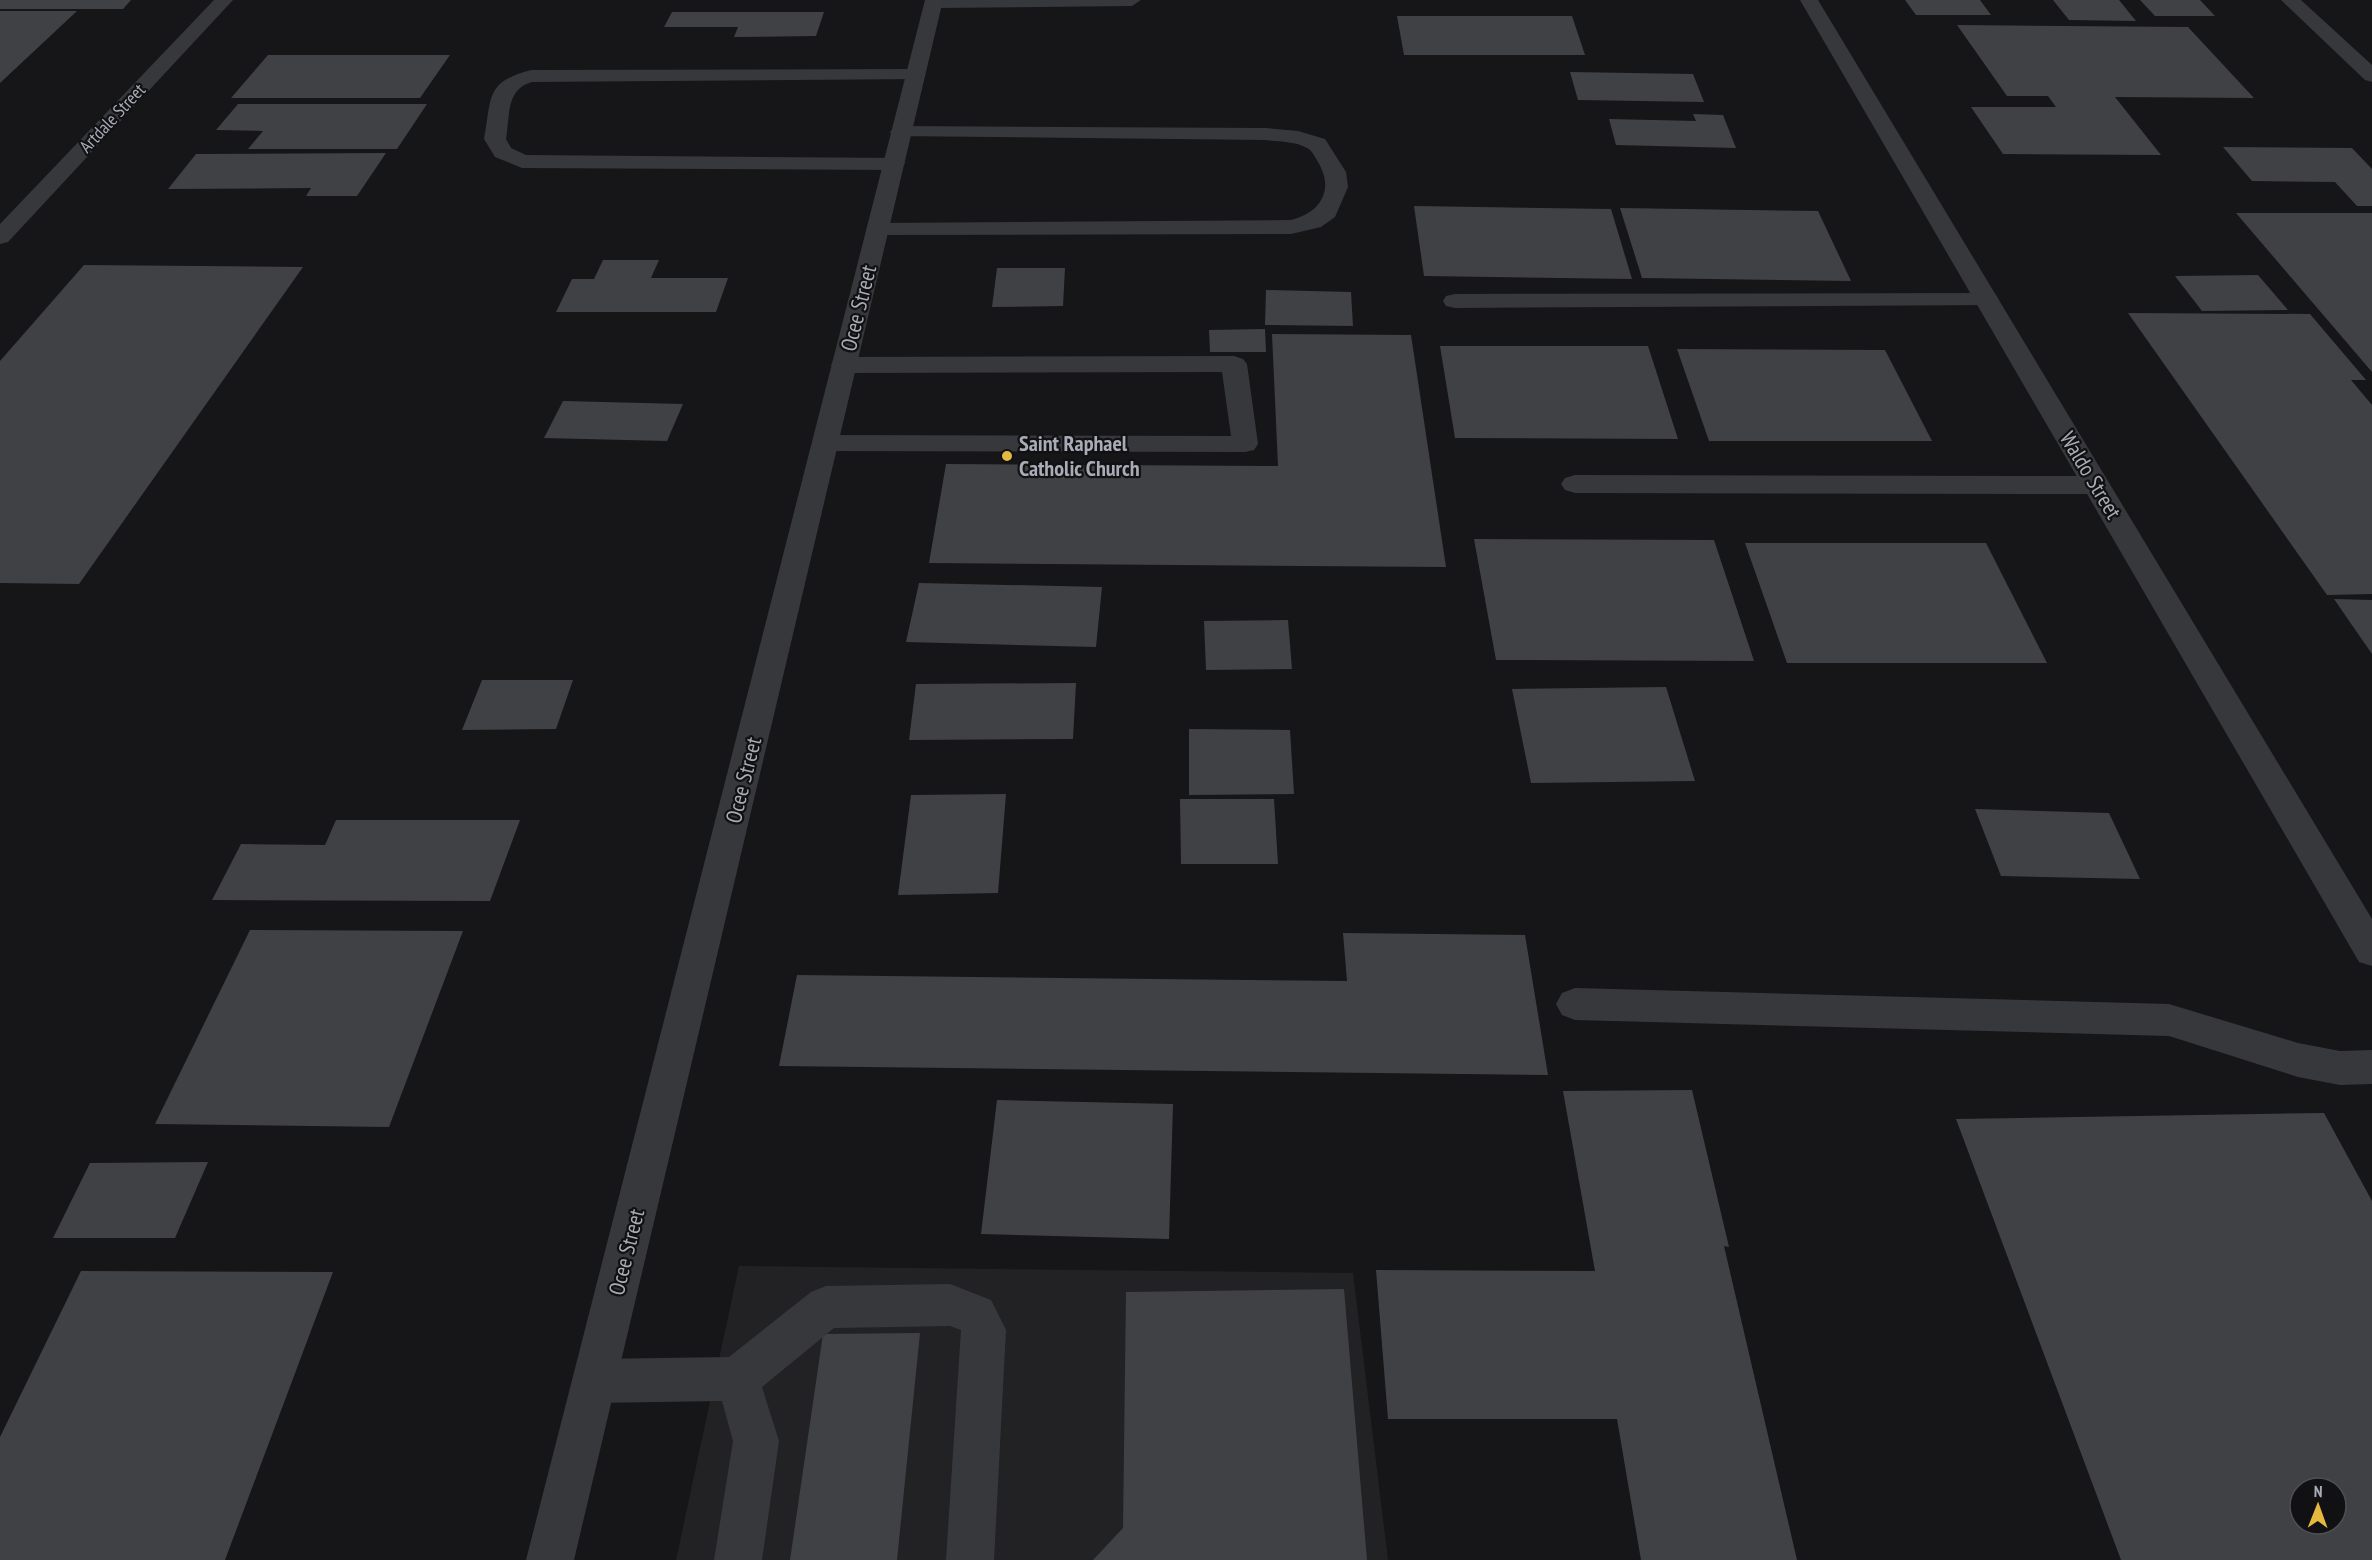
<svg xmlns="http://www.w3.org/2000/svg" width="2372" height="1560" font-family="'PT Sans Narrow',sans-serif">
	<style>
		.built { fill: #222224 }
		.building { fill: #404144; fill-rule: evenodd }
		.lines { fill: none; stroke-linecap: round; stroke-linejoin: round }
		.service { fill: #37383c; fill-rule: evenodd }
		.minor { fill: #37383c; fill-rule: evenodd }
		.poi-dot { fill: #e5b940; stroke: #111113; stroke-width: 2 }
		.labels { text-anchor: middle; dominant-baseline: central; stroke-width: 4.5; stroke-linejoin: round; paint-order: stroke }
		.far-street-label { font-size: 18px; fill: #a9acb7; stroke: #111113 }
		.street-label { font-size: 22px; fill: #a9acb7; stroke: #111113 }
		.poi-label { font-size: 22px; font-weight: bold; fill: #a9acb7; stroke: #111113; text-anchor: start }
	</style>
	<rect width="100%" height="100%" fill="#161618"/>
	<path class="built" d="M739 1266 1353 1273 1388 1560H676Z"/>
	<g class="building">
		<path d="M0 0H131L123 9H0Z"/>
		<path d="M1905 0H1980L1991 15H1916Z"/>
		<path d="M2053 0H2119L2136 21 2069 20Z"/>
		<path d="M2140 0H2200L2215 16H2155Z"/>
		<path d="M0 11H77L0 83Z"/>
		<path d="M672 12H824L816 36 734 37 738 27H664Z"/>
		<path d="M1397 16H1572L1585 55H1404Z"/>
		<path d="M1957 25 2188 27 2254 98 2115 97 2161 155 2003 154 1971 107H2056L2048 96H2007Z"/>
		<path d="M268 55H450L420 98H231Z"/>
		<path d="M1570 72 1693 74 1704 102 1578 100Z"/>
		<path d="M238 104H427L397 149H248L263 131 216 130Z"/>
		<path d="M1693 114 1723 115 1736 148 1616 145 1609 119 1696 121Z"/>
		<path d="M2223 147 2352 148 2372 169V206H2357L2335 182 2252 181Z"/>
		<path d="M386 153 357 196H306L311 188 168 189 196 154Z"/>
		<path d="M1414 206 1611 209 1632 279 1424 276Z"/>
		<path d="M1620 208 1818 211 1851 281 1642 278Z"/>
		<path d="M2236 213H2372V372Z"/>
		<path d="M603 260H659L651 278H728L716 312H556L572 279H594Z"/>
		<path d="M84 265 303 267 79 584 0 583V361Z"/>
		<path d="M997 268H1065L1063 306 992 307Z"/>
		<path d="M2258 275 2288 310 2202 311 2175 276Z"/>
		<path d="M1266 290 1351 292 1353 326 1265 325Z"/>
		<path d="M2128 313 2310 314 2366 380H2351L2372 405V594L2327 595Z"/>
		<path d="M1265 329 1266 352H1210L1209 330Z"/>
		<path d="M1272 334 1411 335 1446 567 929 563 946 464 1278 466Z"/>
		<path d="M1440 346H1648L1678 439 1455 438Z"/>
		<path d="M1677 349 1885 350 1932 441H1709Z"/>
		<path d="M563 401 683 404 667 441 544 438Z"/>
		<path d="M1474 539 1714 540 1754 661 1496 660Z"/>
		<path d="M1745 543H1986L2047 663H1787Z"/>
		<path d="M919 583 1102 587 1096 647 906 642Z"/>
		<path d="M2334 599 2372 600V654Z"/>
		<path d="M1288 620 1292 669 1206 670 1204 621Z"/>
		<path d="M482 680H573L556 729 462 730Z"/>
		<path d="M1076 683 1073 739 909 740 916 684Z"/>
		<path d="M1666 687 1695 781 1531 783 1512 689Z"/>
		<path d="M1189 729 1290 730 1294 794 1189 795Z"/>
		<path d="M1006 794 998 893 898 895 911 795Z"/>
		<path d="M1180 799H1274L1278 864H1181Z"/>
		<path d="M1975 809 2109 813 2140 879 2001 876Z"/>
		<path d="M336 820H520L490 901 212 900 241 844 325 845Z"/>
		<path d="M250 930 463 931 389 1127 155 1124Z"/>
		<path d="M1343 933 1525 935 1548 1075 779 1066 797 975 1347 981Z"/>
		<path d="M1692 1090 1729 1247 1724 1246 1797 1560H1641L1617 1419H1388L1376 1270 1595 1271 1563 1091Z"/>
		<path d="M997 1100 1173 1104 1169 1239 981 1234Z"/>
		<path d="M2324 1113 2372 1201V1560H2121L1956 1119ZM2300 1488H2336V1524H2300Z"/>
		<path d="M208 1162 175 1238H53L90 1163Z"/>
		<path d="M81 1271 333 1272 225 1560H0V1437Z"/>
		<path d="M1344 1289 1367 1560H1093L1123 1528 1126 1292Z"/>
		<path d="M920 1333 897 1560H790L823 1334Z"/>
	</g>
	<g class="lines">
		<g class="service">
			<path d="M925 0H1141L1132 6 933 8 926 6Z"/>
			<path d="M915 69 922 71 925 75 922 79 532 82C506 89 510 115 506 139L511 148 526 155 902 158 905 163 902 168 894 170 522 168 495 157 484 139C492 97 485 82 531 70Z"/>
			<path d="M901 126 1266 128 1298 131 1325 139 1346 172 1348 187 1335 217 1321 227 1291 234 869 235 866 230 869 225 877 223 1291 220C1320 213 1335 190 1318 162 1315 157 1312 150 1307 148 1295 141 1279 142 1266 140L894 136 890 132 894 128Z"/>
			<path d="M1987 293 1996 295 1999 300 1996 305 1455 308 1446 306 1443 301 1446 296 1455 294Z"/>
			<path d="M1234 356 1243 359 1247 364 1258 444 1254 450 1245 452 826 451 817 449 813 443 817 437 826 435 1231 436 1222 372 844 373 835 370 831 365 835 360 844 357Z"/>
			<path d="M1575 475 2096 476 2106 479 2110 485 2106 491 2096 494 1575 493 1565 490 1561 484 1565 478Z"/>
			<path d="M1575 988 2169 1004 2298 1043 2340 1051 2372 1050V1084L2340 1085 2298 1077 2169 1036 1575 1020 1562 1015 1556 1004 1562 993Z"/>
			<path d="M950 1284 991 1300 1006 1330 994 1560H946L961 1330 950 1326 834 1328 762 1387 779 1441 762 1560H714L733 1441 722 1401 594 1403 578 1397 572 1381 578 1365 594 1359 729 1357 811 1292 826 1286Z"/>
		</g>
		<g class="minor">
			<path d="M214 0H233L8 242 0 244V224Z"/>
			<path d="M925 0H943L574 1560H526Z"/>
			<path d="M1800 0H1818L2372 919V966L2359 962Z"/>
			<path d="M2281 0H2301L2372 65V82L2365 80Z"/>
		</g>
	</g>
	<circle class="poi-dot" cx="1007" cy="456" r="6"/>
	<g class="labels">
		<g class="far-street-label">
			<text transform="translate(112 118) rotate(-47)">Artdale Street</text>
		</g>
		<g class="street-label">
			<text transform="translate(858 308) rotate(-76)">Ocee Street</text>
			<text transform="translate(2091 475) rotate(59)">Waldo Street</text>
			<text transform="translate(743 780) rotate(-76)">Ocee Street</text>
			<text transform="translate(626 1252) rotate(-76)">Ocee Street</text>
		</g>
		<g class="poi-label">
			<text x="1019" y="443">Saint Raphael<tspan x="1019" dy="25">Catholic Church</tspan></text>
		</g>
	</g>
	<g transform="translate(2318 1506) rotate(1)"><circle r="28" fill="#111113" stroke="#4e4f55" stroke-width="1.5"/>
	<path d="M0-4.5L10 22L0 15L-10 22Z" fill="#e5b940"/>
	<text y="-9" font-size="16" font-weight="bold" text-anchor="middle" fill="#a9acb7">N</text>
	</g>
</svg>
